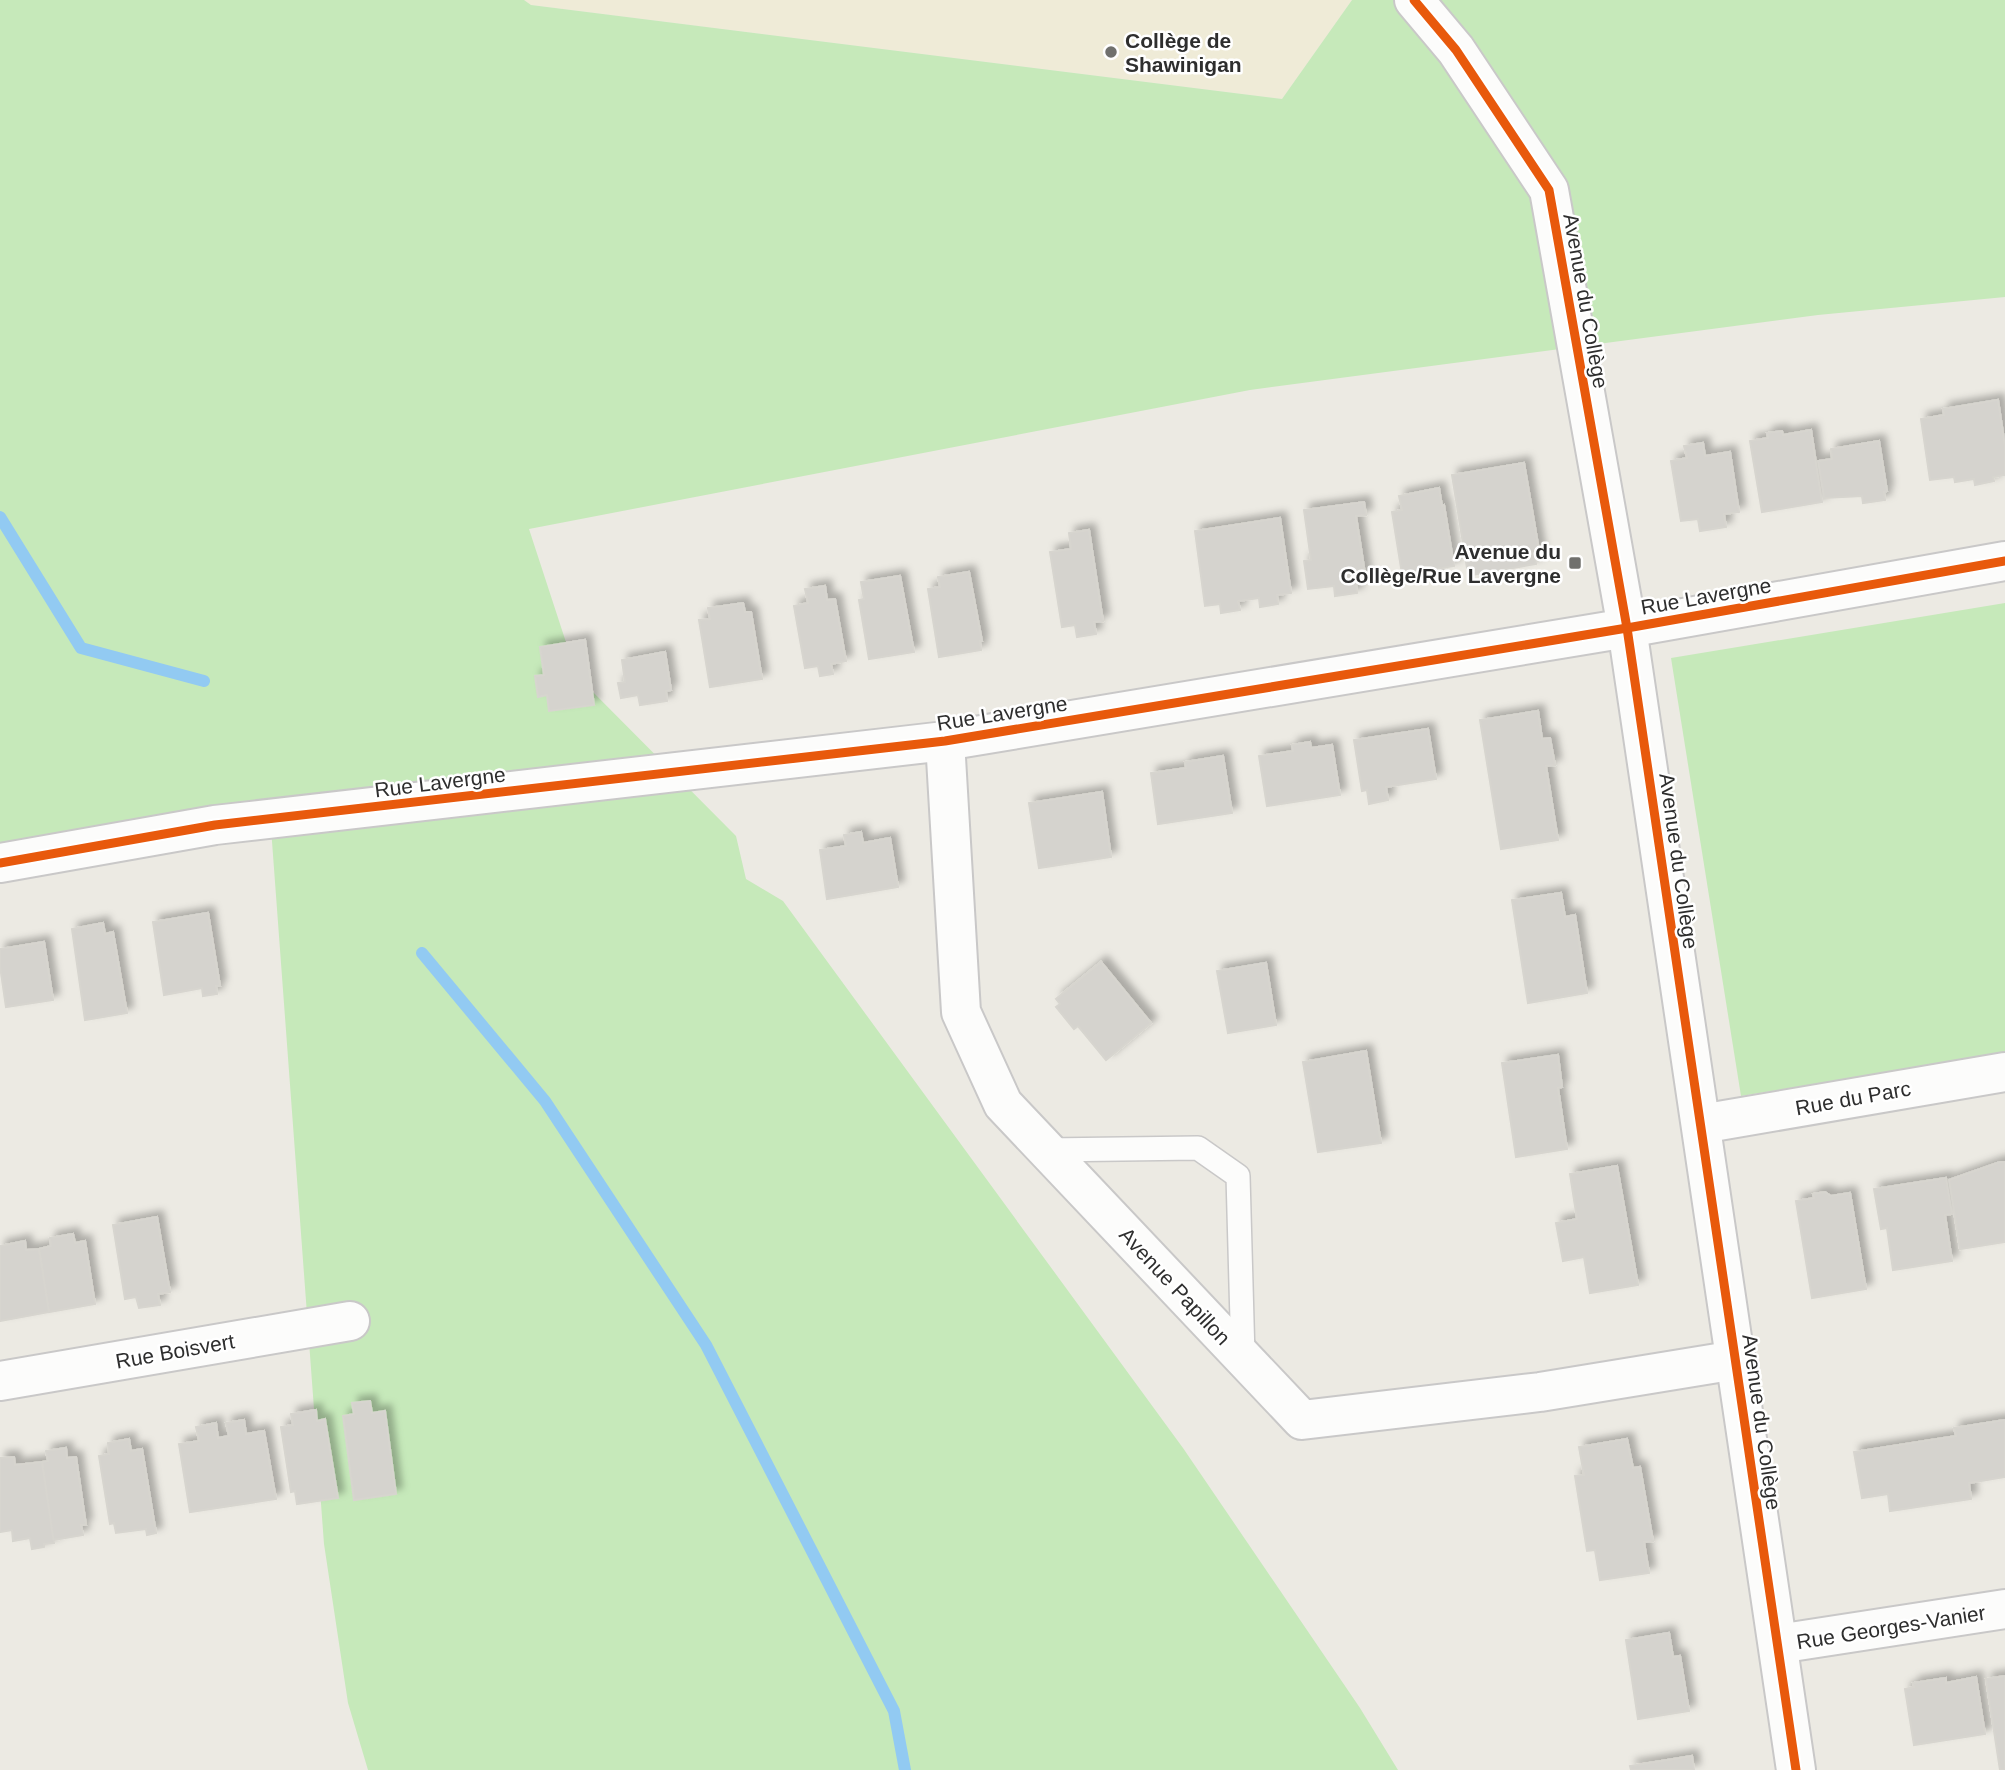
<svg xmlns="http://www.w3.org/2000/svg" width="2005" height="1770" font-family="Arial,sans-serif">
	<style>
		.education { fill: #efebd7 }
		.green { fill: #c6e9ba }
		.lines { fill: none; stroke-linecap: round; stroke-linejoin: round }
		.stream { stroke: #92caf2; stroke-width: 12 }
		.building { fill: #d5d3ce; stroke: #d7d5cf; stroke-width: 2; filter: url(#shadow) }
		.service-casing { stroke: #c9c8c8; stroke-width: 26 }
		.minor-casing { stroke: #c9c8c8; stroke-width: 42 }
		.tertiary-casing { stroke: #c9c8c8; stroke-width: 42 }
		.service { stroke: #fcfcfb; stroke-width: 23 }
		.minor { stroke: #fcfcfb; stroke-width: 38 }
		.tertiary { stroke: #fcfcfb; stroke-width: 38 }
		.cycleway-casing { stroke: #fff; stroke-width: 13 }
		.cycleway { stroke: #e8590c; stroke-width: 9 }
		.poi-dot { fill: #70706d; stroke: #fff; stroke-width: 2.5 }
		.labels { text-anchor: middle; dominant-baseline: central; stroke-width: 5; stroke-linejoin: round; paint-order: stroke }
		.poi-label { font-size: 21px; font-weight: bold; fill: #2e2e2e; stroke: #fff; text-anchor: start }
		.street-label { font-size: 21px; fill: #2e2e2e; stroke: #fff }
	</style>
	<defs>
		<filter id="shadow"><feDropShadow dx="6" dy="-6" stdDeviation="3.5" flood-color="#0004"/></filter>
	</defs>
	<rect width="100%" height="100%" fill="#eceae3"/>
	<path class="education" d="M524 0H1352L1282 99 531 5Z"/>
	<g class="green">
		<path d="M0 0H524L531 5 1282 99 1352 0H2005V297L1818 315 1250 390 529 529 577 676 736 836 746 879 783 901 1183 1448 1360 1708 1398 1770H368L348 1703 324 1544 271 828 0 872Z"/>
		<path d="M2005 603V1053L1741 1096 1671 658Z"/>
	</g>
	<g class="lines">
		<g class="stream">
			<path d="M0 517 81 648 204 681"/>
			<path d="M422 953 545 1101 706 1345 894 1711 905 1770"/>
		</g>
	</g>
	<g class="building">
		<path d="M1998 400 2005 446V475L1993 477 1994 481 1975 485 1974 479 1955 482 1954 477 1930 480 1921 419 1944 415 1943 409Z"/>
		<path d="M1811 430 1822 502 1762 512 1750 441 1768 438 1767 433 1782 431 1783 435Z"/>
		<path d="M1879 441 1887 491 1884 492 1885 500 1863 503 1862 496 1824 498 1818 461 1832 459 1831 449Z"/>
		<path d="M1703 443 1705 456 1730 452 1739 512 1724 514 1726 527 1700 531 1698 519 1681 521 1671 461 1687 458 1684 446Z"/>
		<path d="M1524 463 1540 556 1535 557 1536 564 1471 575 1470 568H1467L1452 475Z"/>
		<path d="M1439 488 1442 506 1444 505 1454 566 1435 569 1437 579 1422 582 1421 572 1402 574 1392 512 1402 510 1399 496Z"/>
		<path d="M1364 502 1366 515 1356 516 1366 580 1356 581 1357 593 1335 596 1334 586 1308 589 1304 561 1311 560 1304 510Z"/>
		<path d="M1280 518 1291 593 1277 595 1278 604 1260 607 1259 598 1238 601 1240 610 1221 613 1220 604 1205 606 1195 531Z"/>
		<path d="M1089 530 1103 621 1094 622 1096 634 1077 637 1075 625 1062 627 1050 552 1071 549 1069 533Z"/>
		<path d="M969 572 982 641H980L981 650 939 657 928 589 940 587 938 577Z"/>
		<path d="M900 576 914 652 869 659 859 600 864 599 861 582Z"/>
		<path d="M825 586 827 600 835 599 846 661 831 664 833 674 820 676 818 666 805 668 794 606 808 603 805 589Z"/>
		<path d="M743 603 745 612H751L762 679 710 687 699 620 710 619 708 608Z"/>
		<path d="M585 640 594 705 549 711 547 695 538 697 535 676 544 675 540 647Z"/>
		<path d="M665 652 671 690 666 691 667 701 640 705 638 695 621 698 618 683 625 682 622 660Z"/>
		<path d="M1538 711 1542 739 1550 738 1555 765 1546 766 1558 840 1501 849 1480 720Z"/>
		<path d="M1428 729 1436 779 1386 787 1388 800 1369 804 1367 790 1362 791 1354 740Z"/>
		<path d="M1310 742 1311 748 1332 745 1340 795 1267 806 1259 756 1293 751 1292 745Z"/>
		<path d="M1223 756 1232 813 1158 824 1151 773 1186 768 1185 762Z"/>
		<path d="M1102 792 1111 857 1039 868 1029 803Z"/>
		<path d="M861 832 863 843 890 838 898 887 827 899 820 850 846 846 844 835Z"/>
		<path d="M1561 893 1565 917 1575 915 1587 993 1528 1003 1512 900Z"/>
		<path d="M208 913 220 986H216L217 994 203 996 202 988 164 995 153 922Z"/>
		<path d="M103 923 105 934 113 932 127 1013 85 1020 72 929Z"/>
		<path d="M44 942 53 1000 6 1007 0 966V949Z"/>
		<path d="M1101 962 1151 1023 1106 1060 1078 1026 1074 1029 1056 1007 1060 1004 1056 999Z"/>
		<path d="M1266 963 1276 1025 1228 1033 1217 971Z"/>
		<path d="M1366 1051 1381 1143 1318 1152 1303 1062Z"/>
		<path d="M1558 1055 1562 1087 1558 1088 1567 1149 1516 1157 1502 1063Z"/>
		<path d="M2000 1162H2005V1242L1960 1249 1949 1180Z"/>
		<path d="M1617 1166 1638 1285 1590 1293 1584 1257 1563 1261 1556 1223 1577 1219 1570 1174Z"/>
		<path d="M1946 1178 1952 1214 1945 1215 1952 1261 1893 1270 1887 1228 1881 1229 1874 1189Z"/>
		<path d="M1825 1192 1831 1196 1850 1193 1866 1289 1812 1298 1796 1201 1814 1198 1813 1194Z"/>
		<path d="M157 1217 170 1292 158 1294 160 1305 139 1308 136 1297 125 1299 113 1225Z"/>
		<path d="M73 1234 75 1243 85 1241 95 1304 49 1312 39 1249 51 1246 50 1238Z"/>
		<path d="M25 1241 26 1250 39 1249 49 1312 0 1321V1246Z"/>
		<path d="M370 1401 372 1413 385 1411 396 1494 354 1500 343 1416 354 1414 352 1403Z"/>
		<path d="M316 1410 317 1421 325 1419 338 1498 297 1504 295 1491 291 1492 281 1427 293 1425 291 1414Z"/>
		<path d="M244 1420 246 1434 264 1431 276 1499 190 1512 179 1444 199 1441 196 1427 216 1423 218 1438 229 1436 226 1423Z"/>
		<path d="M2005 1420V1477L1969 1483 1971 1499 1890 1511 1888 1494 1862 1498 1854 1452 1956 1436 1954 1428Z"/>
		<path d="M129 1439 131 1451 142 1449 156 1533 147 1535 146 1529 116 1533 114 1523 110 1524 99 1456 109 1454 108 1443Z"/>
		<path d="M1627 1439 1633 1468 1640 1467 1653 1541 1644 1542 1649 1573 1600 1580 1595 1550 1587 1551 1575 1476 1584 1475 1579 1447Z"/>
		<path d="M66 1448 67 1458 76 1457 86 1525H81L83 1535 53 1540 42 1462 48 1461 46 1451Z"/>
		<path d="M14 1457 15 1465 42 1462 54 1543 44 1544V1547L32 1549 30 1538 13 1541 12 1530 0 1532V1458Z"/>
		<path d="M1669 1633 1673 1657 1680 1656 1689 1711 1638 1719 1626 1640Z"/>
		<path d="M2005 1676V1770H2000L1986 1679Z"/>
		<path d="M1976 1677 1985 1734 1914 1745 1905 1689 1914 1687 1913 1683 1946 1678V1683Z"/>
		<path d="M1692 1756 1694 1770H1631L1630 1766Z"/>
	</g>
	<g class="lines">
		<g class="service-casing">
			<path id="service" d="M1046 1150 1198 1148 1238 1176 1243 1357"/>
		</g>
		<g class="minor-casing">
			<g id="minor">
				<path d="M1627 628 1796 1770"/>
				<path d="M945 741 961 1012 1003 1104 1302 1420 1540 1392 1736 1360"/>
				<path d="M1701 1124 2005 1072"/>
				<path d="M0 1381 350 1321"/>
				<path d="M1778 1644 2005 1609"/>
			</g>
		</g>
		<g class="tertiary-casing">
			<g id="tertiary">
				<path d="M1414 0 1456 50 1549 190 1627 628"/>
				<path d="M0 863 215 825 945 741 1627 628 2005 561"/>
			</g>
		</g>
		<use href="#service" class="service"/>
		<use href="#minor" class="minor"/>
		<use href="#tertiary" class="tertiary"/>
		<g class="cycleway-casing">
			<g id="cycleway">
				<path d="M1414 0 1456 50 1549 190 1627 628 1796 1770"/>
				<path d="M0 863 215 825 945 741 1627 628 2005 561"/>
			</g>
		</g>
		<use href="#cycleway" class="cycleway"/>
	</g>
	<g class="poi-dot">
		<circle cx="1111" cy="52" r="7"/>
		<rect x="1568" y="556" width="14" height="14" rx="3.5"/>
	</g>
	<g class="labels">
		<g class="poi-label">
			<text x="1125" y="40">Collège de<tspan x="1125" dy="24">Shawinigan</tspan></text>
			<text x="1561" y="551" text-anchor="end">Avenue du<tspan x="1561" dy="24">Collège/Rue Lavergne</tspan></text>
		</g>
		<g class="street-label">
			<text transform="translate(1586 301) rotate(80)">Avenue du Collège</text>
			<text transform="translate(1706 596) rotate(-10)">Rue Lavergne</text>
			<text transform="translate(1002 713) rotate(-9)">Rue Lavergne</text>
			<text transform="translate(440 782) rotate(-7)">Rue Lavergne</text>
			<text transform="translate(1679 861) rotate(82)">Avenue du Collège</text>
			<text transform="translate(1853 1098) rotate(-10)">Rue du Parc</text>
			<text transform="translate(1175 1286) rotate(47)">Avenue Papillon</text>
			<text transform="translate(175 1351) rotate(-10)">Rue Boisvert</text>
			<text transform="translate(1762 1422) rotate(82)">Avenue du Collège</text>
			<text transform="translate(1891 1627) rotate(-9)">Rue Georges-Vanier</text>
		</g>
	</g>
</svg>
